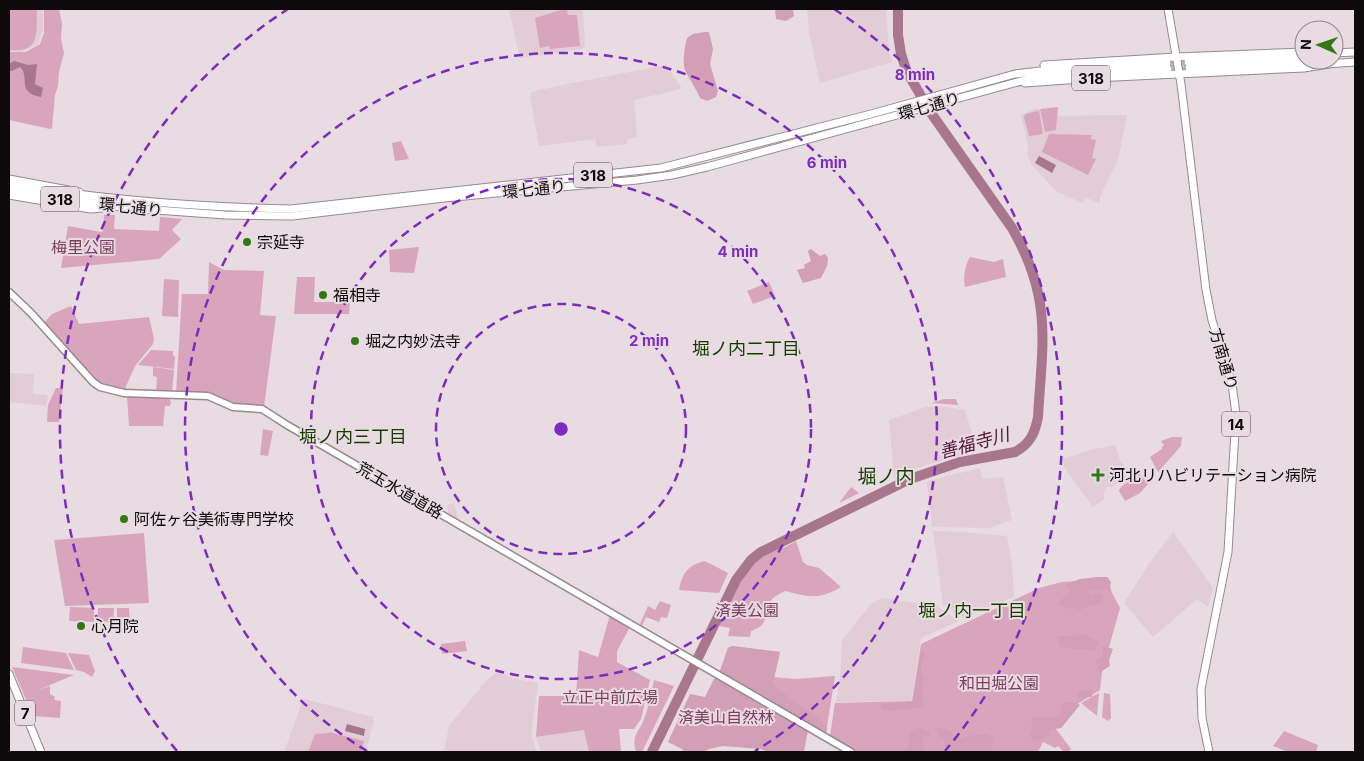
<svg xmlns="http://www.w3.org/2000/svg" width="1364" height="761" font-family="Inter,'Noto Sans JP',sans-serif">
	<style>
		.built { fill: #e2cdd6 }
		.green { fill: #d8a5bc }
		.forest { fill: #d29fb6 }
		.water { fill: #a8778d }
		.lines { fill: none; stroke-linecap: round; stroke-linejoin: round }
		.river { stroke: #a8778d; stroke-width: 10 }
		.primary-tunnel { stroke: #c7bcc1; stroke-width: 7; stroke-dasharray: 7 3.5; stroke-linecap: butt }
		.secondary-casing { stroke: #968a8f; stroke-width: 9 }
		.primary-casing { stroke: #968a8f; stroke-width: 9 }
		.secondary { stroke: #fff; stroke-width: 6 }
		.primary { stroke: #fff; stroke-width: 7 }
		.ring { fill: none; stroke: #7b2cbf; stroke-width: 2.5; stroke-dasharray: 9 6 }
		.poi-dot { fill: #347716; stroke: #e8dbe1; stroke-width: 2 }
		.labels { text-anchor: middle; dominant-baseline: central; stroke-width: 4; stroke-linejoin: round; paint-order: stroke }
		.shield { fill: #e8dbe1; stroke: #4f494c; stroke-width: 1 }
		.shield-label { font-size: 15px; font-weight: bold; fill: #0e0a0c }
		.street-label { font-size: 16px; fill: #0e0a0c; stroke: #e8dbe1 }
		.poi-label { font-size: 16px; fill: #0e0a0c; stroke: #e8dbe1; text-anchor: start }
		.park-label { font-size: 16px; fill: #7e3e5e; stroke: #e8dbe1 }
		.neighbourhood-label { font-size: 18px; fill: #143e00; stroke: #e8dbe1 }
		.water-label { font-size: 18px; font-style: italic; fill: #4f1335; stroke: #e8dbe1 }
		.quarter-label { font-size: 19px; fill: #143e00; stroke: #e8dbe1 }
		.centre { fill: #7b2cbf; stroke: #e8dbe1; stroke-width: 2.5 }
		.ring-label { font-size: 15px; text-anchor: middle; font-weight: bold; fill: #7b2cbf; stroke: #e8dbe1; stroke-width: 4; stroke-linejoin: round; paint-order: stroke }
	</style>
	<rect width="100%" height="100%" fill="#e8dbe1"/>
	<g class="built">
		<path d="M9 9H43V30L38 44 21 52 9 51Z"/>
		<path d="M509 9H583L585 45 582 49 520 58Z"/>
		<path d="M807 9H886L889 52 892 62 820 83 809 31Z"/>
		<path d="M666 65 681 87V89L634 100 637 137 627 139V144L597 147 595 139 539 146 530 95 531 92 572 83Z"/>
		<path d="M1035 109H1040L1045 132 1056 130 1057 116 1127 115 1118 160 1100 197V203L1086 198 1082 203 1056 191 1032 165 1027 153 1028 145 1021 115Z"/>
		<path d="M9 373 34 374 33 394 48 395 46 406 9 402Z"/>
		<path d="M939 406 965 410 977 451 926 465 894 477 889 420 926 407Z"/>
		<path d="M1115 445 1120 460 1128 472 1125 477 1112 487H1107L1103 495 1105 498 1093 507 1064 467 1063 459 1090 450Z"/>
		<path d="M980 468 982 479 1003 477 1012 520 989 528 932 527 927 482 932 480Z"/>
		<path d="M454 503 458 518 452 519 449 516 447 505Z"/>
		<path d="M933 531 964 532 1007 536 1012 562 1014 597 963 618 943 605Z"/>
		<path d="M1173 532 1213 588 1208 607 1197 599 1153 637 1124 603 1148 565Z"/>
		<path d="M882 598 936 606 959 621 921 638 911 701 836 702 840 676 842 640 871 604Z"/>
		<path d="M497 672 515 679 538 683 532 728V738L537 752H444L449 726 485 682Z"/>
		<path d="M305 699 373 717 374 720 366 752H284L303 700Z"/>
		<path d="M584 730 589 752H541L536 737Z"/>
	</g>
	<g class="green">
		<path d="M9 9H37C36 33 41 53 9 50Z"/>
		<path d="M44 9H59L62 23 61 39 64 53 59 72 58 86 55 95 52 128 50 129 9 120V52H26L40 44 44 33Z"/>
		<path d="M564 9 567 10 568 15H577L580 46 550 49 549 46 540 48 535 18Z"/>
		<path d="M1058 107 1056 130 1045 132 1040 109Z"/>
		<path d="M1039 111 1043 134 1029 136 1024 118 1025 114Z"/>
		<path d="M1049 134 1092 135 1091 139 1096 140 1092 158 1096 159 1088 175 1042 152Z"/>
		<path d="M401 141 409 159 395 161 392 143Z"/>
		<path d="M104 215H115L114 229 159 231 160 217 182 219 172 230 181 239 159 259 61 268 68 226 101 232 103 231Z"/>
		<path d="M419 247 414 273 390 272 389 250Z"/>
		<path d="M970 257 994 262 1003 259 1006 277 965 287C963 277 965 265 970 257Z"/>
		<path d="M209 262 224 270 264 271 260 315 276 316 264 407 237 406 222 400 176 393 182 294H208Z"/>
		<path d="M297 277H315L314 302H350L349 314H294Z"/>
		<path d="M164 279 179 280 178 317 162 316Z"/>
		<path d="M769 282 775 296 753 304 747 291Z"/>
		<path d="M71 306 79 324 149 317 154 339 153 344 135 366 124 391 101 386 42 325 52 314Z"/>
		<path d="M151 350 173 351V356H175L174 369 138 365Z"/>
		<path d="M153 367 174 370 172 393 156 392 157 377 153 376Z"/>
		<path d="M56 388H63L59 422H47L48 405Z"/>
		<path d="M127 396 168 397 171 402 170 406H165L163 426H129Z"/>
		<path d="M944 399H956L958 405 931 403Z"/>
		<path d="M263 429 273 431 268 456 260 455Z"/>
		<path d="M1172 437H1182L1181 446 1158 472 1150 457 1162 449V447L1164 445 1161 441Z"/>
		<path d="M1138 472 1148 484 1140 493 1125 501 1119 491 1120 488Z"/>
		<path d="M851 487 859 493 839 503Z"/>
		<path d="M144 533 149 603 65 606 54 540Z"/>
		<path d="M796 541 803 562 807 565 819 568 841 587C819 600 809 597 785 591 779 594 773 597 769 603 761 614 773 623 751 631L750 637 728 636 730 628 719 626C728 606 743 568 760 556 767 551 773 550 782 548 786 547 791 544 796 541Z"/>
		<path d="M705 561 728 573 719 593 679 590C682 573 688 565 705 561Z"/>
		<path d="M1108 579 1112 593 1120 608 1102 672 1100 690 1079 703 1053 725 1071 749 1068 752H1064L1058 746 1055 748 1043 742 1038 752H857L830 736 835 703 912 701 921 644 1039 588 1062 582Z"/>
		<path d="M660 601 671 605 667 618 661 617 659 622 646 617 641 628 639 626 648 606 655 610Z"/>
		<path d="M70 607 94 608V622L69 621Z"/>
		<path d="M98 608H114L113 622 97 621Z"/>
		<path d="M117 608H129L130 623H117Z"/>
		<path d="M610 615 630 627 617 651V662L650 680 641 719 634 729H619L621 752H589L584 730 536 737 539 696H576L579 650 598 657Z"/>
		<path d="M465 641 467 651 442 654 441 644Z"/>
		<path d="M732 646 780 652 774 677 795 679 835 676 826 733 721 673 720 671 728 648Z"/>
		<path d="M23 647 66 653 74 670 21 663Z"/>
		<path d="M68 653 89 655 95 671 92 677 84 672 76 670Z"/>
		<path d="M12 667 74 675 38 690 50 686V694L55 697 54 700 61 701 60 718 33 716Z"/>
		<path d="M654 680 674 686 642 752H636C631 734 639 733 644 719 649 707 651 693 654 680Z"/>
		<path d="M1099 693 1097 716 1081 703Z"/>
		<path d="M1104 693 1110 694 1111 718 1108 721 1102 717Z"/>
		<path d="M1284 731 1318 745 1316 752H1288L1273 746Z"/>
		<path d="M329 732 364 741 361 752H308L315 734 329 733Z"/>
	</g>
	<g class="forest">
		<path d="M775 9H793L794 16 786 21 776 19Z"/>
		<path d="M705 32H709L713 49 710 64 718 91 716 97 707 101 700 98C696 88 689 79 685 70 682 63 685 45 687 38L693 34Z"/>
		<path d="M811 249 820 256 825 254 828 258 827 266 821 278 803 283 797 270 805 268 804 265 811 261 808 251Z"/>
		<path d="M1098 577H1107L1111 582 1109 592 1105 588 1099 591 1089 589 1090 595 1100 593 1104 596 1102 602 1095 606 1090 605 1080 610 1072 607 1068 609 1060 605 1061 600 1070 592 1067 584 1080 579Z"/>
		<path d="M1083 634 1098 642 1095 650C1086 650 1067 649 1059 645L1057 637C1066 635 1075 637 1083 634Z"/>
		<path d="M732 646 780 652 773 683 775 687 822 721 827 727 826 733 721 673 720 671 728 648Z"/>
		<path d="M1103 646 1113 649 1109 660 1110 666 1099 673 1096 660 1102 656Z"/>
		<path d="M921 650 925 654 922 663 921 673 924 677 921 689 924 701 921 707 893 711 882 710 880 704 913 702Z"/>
		<path d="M715 677 808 730 804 752H769L760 749 723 746 709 749 704 752H684L682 749 668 742 690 694 705 697Z"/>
		<path d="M1080 690H1093L1092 697 1077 698Z"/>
		<path d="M1066 702H1074L1080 705 1061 728 1050 730 1048 736 1033 742 1030 735 1032 730 1031 726 1033 718C1042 716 1049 718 1058 717L1062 712 1060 706Z"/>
		<path d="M920 727 930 733 929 736 923 735 924 752H903L910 745 908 737 912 730Z"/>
		<path d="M936 728C952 727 950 735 961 738 967 735 980 735 988 734L993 738 992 751 995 752 951 751 944 744V738L938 736Z"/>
	</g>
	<g class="water">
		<path d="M14 61 28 65 37 64 35 84 43 88 41 97C15 92 31 77 20 67L12 71 9 70V64Z"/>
		<path d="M1039 156 1056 165 1052 173 1035 163Z"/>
		<path d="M347 724 365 729 364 736 345 731Z"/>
	</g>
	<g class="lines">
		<path class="river" d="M652 752 736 580 751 560 761 552 910 479 960 462 1015 452C1030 444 1035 433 1038 417 1040 376 1047 333 1038 293 1033 269 1024 249 1012 228L931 113 907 72 901 54 898 35V9"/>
		<g class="primary-tunnel">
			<path d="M1167 63 1188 62"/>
			<path d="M1168 69 1189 68"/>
		</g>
		<g class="secondary-casing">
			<path id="secondary" d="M9 292 31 313 93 382 100 387 124 393 208 396 233 407 262 409 287 425 851 752"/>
		</g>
		<g class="primary-casing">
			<g id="primary">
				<path d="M1168 9 1181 84 1206 290 1212 320 1232 384 1236 414 1228 552 1201 689 1202 718 1209 752"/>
				<path d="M1334 53 1355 52"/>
				<path d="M1188 62 1304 57"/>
				<path d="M1326 64 1355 62"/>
				<path d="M1044 65 1176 57 1304 52"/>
				<path d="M1189 68 1315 63"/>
				<path d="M1025 83 1094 78 1304 68 1329 64"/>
				<path d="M9 179 79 192"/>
				<path d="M9 184C102 200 196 207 291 209L661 168 871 114 1015 74 1058 69 1167 63"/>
				<path d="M9 190 127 208 226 215 292 216 444 198 637 180 672 175 707 167 1036 77 1053 75 1168 69"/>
				<path d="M9 195 91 209 102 208"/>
				<path d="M9 674 41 752"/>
			</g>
		</g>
		<use href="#secondary" class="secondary"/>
		<use href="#primary" class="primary"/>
	</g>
	<g class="ring">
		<circle cx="561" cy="429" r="125"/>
		<circle cx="561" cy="429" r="250"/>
		<path d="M367 751A376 376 0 1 1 755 751"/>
		<path d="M177 751A501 501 0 0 1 288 9M834 9A501 501 0 0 1 945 751"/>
	</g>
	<g class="poi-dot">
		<circle cx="247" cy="242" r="5"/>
		<circle cx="323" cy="295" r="5"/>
		<circle cx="355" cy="341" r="5"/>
		<path d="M1095.5 467.5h5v5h5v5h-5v5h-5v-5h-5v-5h5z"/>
		<circle cx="124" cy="519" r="5"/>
		<circle cx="81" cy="626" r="5"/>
	</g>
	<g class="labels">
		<g class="shield">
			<rect x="1072" y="65.5" width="38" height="25" rx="4"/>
			<rect x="574" y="162.5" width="38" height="25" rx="4"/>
			<rect x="41" y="186.5" width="38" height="25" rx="4"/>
			<rect x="1222" y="411.5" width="28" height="25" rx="4"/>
			<rect x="15" y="700.5" width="20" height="25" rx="4"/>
		</g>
		<g class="shield-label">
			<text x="1091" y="78">318</text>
			<text x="593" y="175">318</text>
			<text x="60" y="199">318</text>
			<text x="1236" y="424">14</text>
			<text x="25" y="713">7</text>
		</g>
		<g class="street-label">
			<text transform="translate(929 106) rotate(-16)">環七通り</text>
			<text transform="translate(534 189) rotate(-6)">環七通り</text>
			<text transform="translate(131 207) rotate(6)">環七通り</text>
			<text transform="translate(1224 359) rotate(74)">方南通り</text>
			<text transform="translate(400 490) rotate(30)">荒玉水道道路</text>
		</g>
		<g class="poi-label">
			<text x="257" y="242">宗延寺</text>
			<text x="333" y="295">福相寺</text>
			<text x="365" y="341">堀之内妙法寺</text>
			<text x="1109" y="475">河北リハビリテーション病院</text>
			<text x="134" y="519">阿佐ヶ谷美術専門学校</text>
			<text x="91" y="626">心月院</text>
		</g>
		<g class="park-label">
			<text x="83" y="247">梅里公園</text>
			<text x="747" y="610">済美公園</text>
			<text x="999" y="683">和田堀公園</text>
			<text x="610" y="697">立正中前広場</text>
			<text x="726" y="717">済美山自然林</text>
		</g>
		<g class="neighbourhood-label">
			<text x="746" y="348">堀ノ内二丁目</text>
			<text x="353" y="436">堀ノ内三丁目</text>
			<text x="972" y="610">堀ノ内一丁目</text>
		</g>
		<g class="water-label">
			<text transform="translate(974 443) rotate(-15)">善福寺川</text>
		</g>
		<g class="quarter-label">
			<text x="886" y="476">堀ノ内</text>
		</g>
	</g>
	<circle cx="561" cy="429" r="8" class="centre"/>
	<g class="ring-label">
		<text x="915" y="80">8 min</text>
		<text x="827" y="168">6 min</text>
		<text x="738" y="257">4 min</text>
		<text x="649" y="346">2 min</text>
	</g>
	<rect width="1364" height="761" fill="none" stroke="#0e0a0c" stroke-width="20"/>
	<g transform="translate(1319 45) rotate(272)"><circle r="24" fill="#e8dbe1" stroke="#91878c"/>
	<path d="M0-4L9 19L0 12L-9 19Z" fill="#347716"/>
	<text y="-8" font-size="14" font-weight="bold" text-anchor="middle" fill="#0e0a0c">N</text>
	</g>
</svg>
